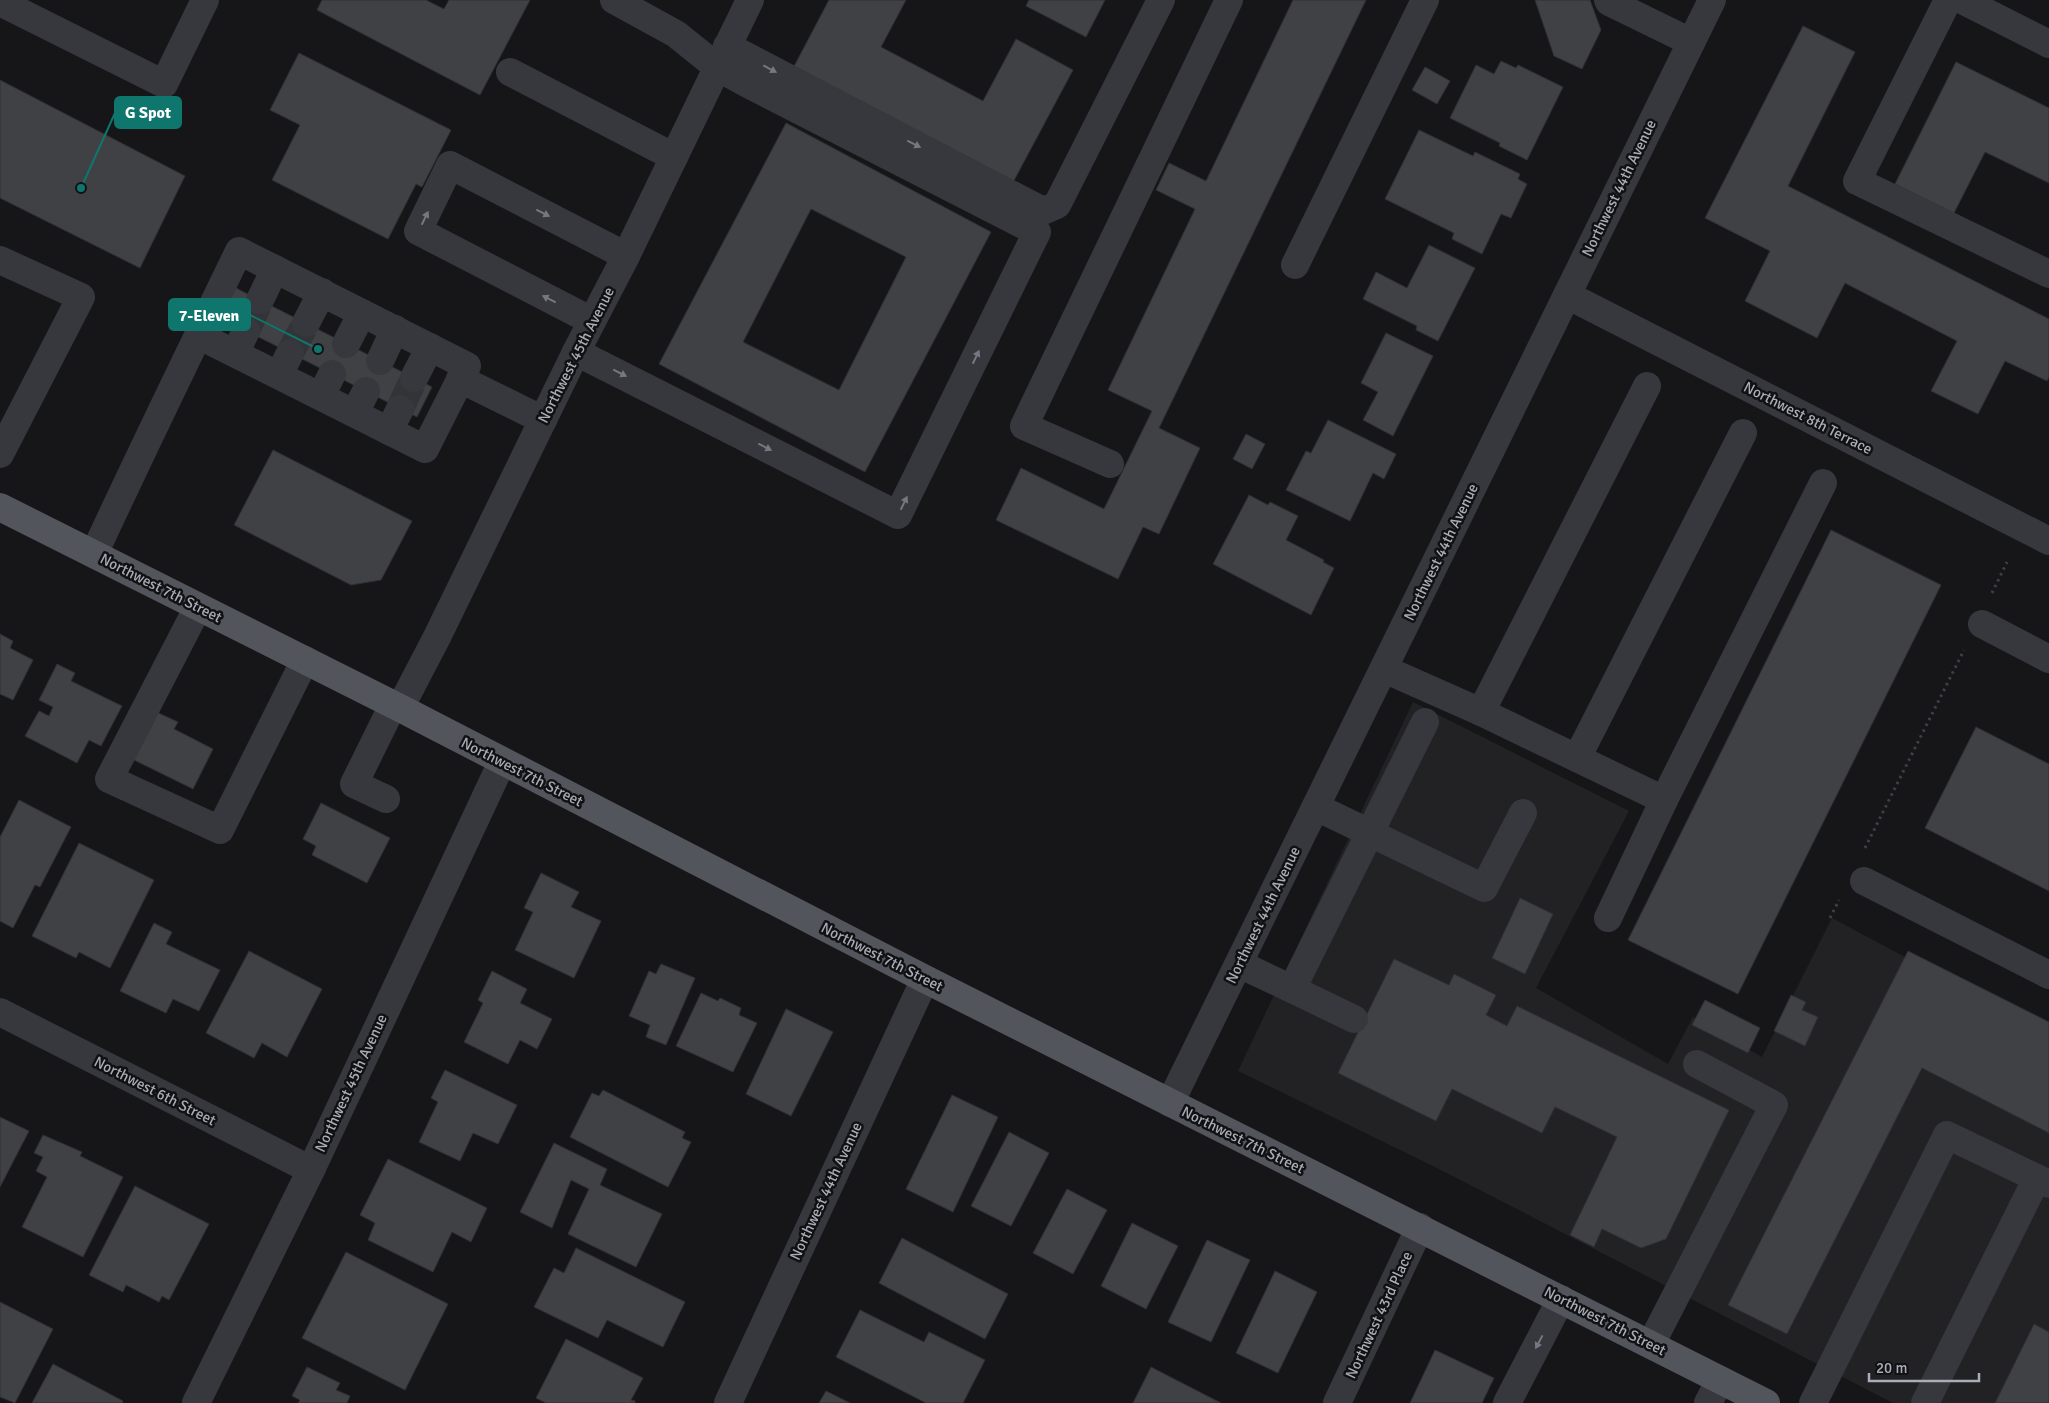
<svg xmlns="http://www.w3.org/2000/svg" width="2049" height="1403" font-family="Signika,sans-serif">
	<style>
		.built { fill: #222225 }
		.building { fill: #404145; stroke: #303034; fill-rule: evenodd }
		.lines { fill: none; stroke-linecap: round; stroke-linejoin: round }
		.minor-tunnel { stroke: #333438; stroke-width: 28; stroke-dasharray: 28 14; stroke-linecap: butt }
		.path { stroke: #3d3f44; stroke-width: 3; stroke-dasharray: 2.5 4; stroke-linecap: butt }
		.minor { stroke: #37383d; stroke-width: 28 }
		.major { stroke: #53555c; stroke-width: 28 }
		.oneway { fill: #757881 }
		.labels { text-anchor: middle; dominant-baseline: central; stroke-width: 5; stroke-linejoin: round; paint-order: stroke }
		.street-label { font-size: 15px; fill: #a8adb8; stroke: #111113 }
		.leader { fill: none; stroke: #0f766e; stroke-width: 2 }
		.callout-dot { fill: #0f766e; stroke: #111113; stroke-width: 2 }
		.callout { fill: #0f766e; stroke: #0f766e; stroke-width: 2 }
		.callout-label { font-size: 16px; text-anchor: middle; font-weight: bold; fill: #fff }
	</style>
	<rect width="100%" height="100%" fill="#161618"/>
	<path class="built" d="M1413 702 1629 811 1536 988 1668 1064 1693 1017 1762 1057 1832 918 2049 1034V1403H1893L1437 1168 1238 1071Z"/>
	<g class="building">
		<path d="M322 0H426L444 9 449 0H530L480 95 317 10Z"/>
		<path d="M829 0H906L881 47 983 101 1016 39 1073 70 1010 188 791 72Z"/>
		<path d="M1029 0H1105L1086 37 1026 6Z"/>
		<path d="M1293 0H1366L1159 428 1200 448 1159 534 1143 527 1118 579 996 520 1021 468 1104 509 1152 411 1108 390 1195 209 1156 190 1169 163 1206 181Z"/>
		<path d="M1535 0H1590L1601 30 1582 69 1554 56Z"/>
		<path d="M1803 26 1855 52 1788 186 2049 319V377L2047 381 2005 361 1978 414 1931 391 1957 341 1845 283 1817 338 1745 301 1770 251 1705 218Z"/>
		<path d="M299 53 451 130 422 187 416 184 388 239 272 180 300 125 270 110Z"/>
		<path d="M1501 61 1516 68 1518 65 1563 87 1527 160 1499 146 1500 143 1450 118 1476 65 1494 74Z"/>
		<path d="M1956 62 2049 108V183L1985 152 1954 213 1895 184Z"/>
		<path d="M1425 67 1450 81 1437 104 1412 90Z"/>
		<path d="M0 80 185 176 140 268 0 198Z"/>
		<path d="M786 123 991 232 865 472 659 364ZM811 209 906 257 839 390 743 342Z"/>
		<path d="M1419 130 1473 156 1475 152 1520 174 1518 179 1527 184 1511 218 1501 214 1482 254 1452 239 1454 233 1385 199Z"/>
		<path d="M1429 245 1475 268 1438 341 1416 330 1417 326 1363 299 1376 272 1407 288Z"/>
		<path d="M230 285 432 387 417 417 215 315Z"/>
		<path d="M1386 333 1433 356 1393 436 1363 420 1378 392 1361 383Z"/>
		<path d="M1328 420 1396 454 1384 479 1373 473 1350 521 1286 490 1306 451 1311 453Z"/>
		<path d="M1246 434 1265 444 1252 469 1233 459Z"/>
		<path d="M273 450 412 521 381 580 351 585 234 525Z"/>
		<path d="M1249 495 1268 505 1270 502 1298 516 1286 540 1324 560 1323 562 1334 568 1311 615 1213 564Z"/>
		<path d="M1831 530 1941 585 1738 994 1628 940Z"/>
		<path d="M0 634 13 641 10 648 33 660 13 700 0 694Z"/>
		<path d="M57 664 75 673 71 681 122 706 101 746 89 740 77 763 25 736 39 711 49 716 53 707 39 700Z"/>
		<path d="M154 711 178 722 174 729 213 749 193 789 130 758Z"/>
		<path d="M1976 727 2049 764V891L1925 828Z"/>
		<path d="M19 800 71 827 40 887 35 885 13 928 0 921V837Z"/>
		<path d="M321 803 390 838 367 883 312 855 316 846 303 839Z"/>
		<path d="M79 843 154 880 110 968 79 952 76 958 32 936Z"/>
		<path d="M541 873 579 892 571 907 601 921 574 978 515 950 533 912 524 908Z"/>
		<path d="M1520 898 1553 914 1525 974 1492 958Z"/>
		<path d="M154 923 172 932 166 944 220 970 199 1011 173 999 166 1013 120 991Z"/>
		<path d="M249 951 322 989 287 1057 262 1043 254 1058 206 1033Z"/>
		<path d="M1908 951 2049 1022V1133L1922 1068 1787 1334 1728 1305Z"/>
		<path d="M1394 959 1449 985 1454 974 1496 995 1486 1015 1507 1026 1517 1006 1729 1110 1666 1239 1641 1248 1602 1229 1594 1247 1570 1235 1617 1137 1555 1107 1542 1133 1452 1089 1436 1121 1338 1073Z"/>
		<path d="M661 964 695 978 666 1045 646 1037 650 1025 629 1016 649 971 656 974Z"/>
		<path d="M492 971 527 989 520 1003 552 1019 537 1049 520 1040 508 1064 464 1042 483 1003 478 1000Z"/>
		<path d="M701 993 718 1001 720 998 741 1008 739 1015 757 1023 733 1072 676 1046Z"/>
		<path d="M1791 995 1806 1002 1802 1010 1818 1017 1805 1046 1774 1031Z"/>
		<path d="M1705 1000 1760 1028 1748 1053 1692 1025Z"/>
		<path d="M786 1009 833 1032 791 1116 746 1094Z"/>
		<path d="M445 1070 517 1105 498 1144 473 1133 460 1161 419 1142 438 1102 431 1098Z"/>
		<path d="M603 1090 685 1132 682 1138 691 1142 668 1187 570 1137 592 1093 599 1096Z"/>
		<path d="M952 1095 998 1117 953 1212 906 1189Z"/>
		<path d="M0 1117 29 1131 0 1187Z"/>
		<path d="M1009 1132 1049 1153 1011 1226 971 1206Z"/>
		<path d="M43 1135 82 1152 80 1156 123 1177 83 1257 22 1227 47 1177 36 1171 43 1157 34 1153Z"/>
		<path d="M554 1143 607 1169 600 1185 662 1214 636 1267 568 1234 589 1189 571 1180 552 1228 520 1212Z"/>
		<path d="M388 1159 487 1208 471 1242 452 1232 433 1272 368 1240 375 1223 360 1215Z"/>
		<path d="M135 1186 209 1224 169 1300 162 1296 159 1302 126 1285 123 1292 89 1275Z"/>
		<path d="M1067 1189 1107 1210 1073 1274 1033 1253Z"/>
		<path d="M1132 1223 1178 1246 1146 1309 1101 1286Z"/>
		<path d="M902 1238 1008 1294 985 1339 879 1283Z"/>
		<path d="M1207 1240 1250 1260 1211 1342 1168 1322Z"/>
		<path d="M576 1248 685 1302 663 1347 607 1320 598 1338 534 1307 554 1268 564 1273Z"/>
		<path d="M346 1252 448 1304 405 1390 302 1338Z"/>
		<path d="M1275 1271 1317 1292 1278 1373 1236 1353Z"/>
		<path d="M0 1302 53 1329 15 1403 0 1397Z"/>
		<path d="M860 1310 924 1342 929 1332 985 1360 963 1403H926L836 1357Z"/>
		<path d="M2034 1324 2049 1332V1403H1995Z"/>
		<path d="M566 1339 643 1378 631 1400 635 1401V1403H546L536 1398Z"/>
		<path d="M1435 1350 1494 1378 1482 1403H1410Z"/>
		<path d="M53 1364 123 1401 122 1403H32Z"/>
		<path d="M307 1367 340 1383 336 1390 350 1396 347 1403H298L300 1400 292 1396Z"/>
		<path d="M1151 1367 1221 1403H1133Z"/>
		<path d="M826 1391 850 1403H819Z"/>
	</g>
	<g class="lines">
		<g class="minor-tunnel">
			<path d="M246 331 260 300"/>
			<path d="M290 353 306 323"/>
			<path d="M400 409 414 378"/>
		</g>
		<g class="path">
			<path d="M1992 593 2007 562"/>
			<path d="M1865 848 1964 650"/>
			<path d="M1830 918 1839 900"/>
		</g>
		<g class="minor">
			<path d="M1608 0 1609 2 1691 42"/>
			<path d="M1948 0 1857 181 2049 274"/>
			<path d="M1962 0 2049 44"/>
			<path d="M0 2 164 84 205 0"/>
			<path d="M727 46 1043 211 1057 205 1161 0"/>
			<path d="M510 72 674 157"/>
			<path d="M0 260 81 297 0 454"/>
			<path d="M1295 265 1425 0"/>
			<path d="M1567 295 2049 541"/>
			<path d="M260 300 275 269"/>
			<path d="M592 321 418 231 450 165 626 256"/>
			<path d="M306 323 322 292"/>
			<path d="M346 344 362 313"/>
			<path d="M576 352 898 515 1037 232 746 83 717 67 676 34 614 0"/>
			<path d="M235 353 246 331"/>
			<path d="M380 361 395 329"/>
			<path d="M279 375 290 353"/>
			<path d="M414 378 430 347"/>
			<path d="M460 379 543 420"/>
			<path d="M321 396 332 374"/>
			<path d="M355 413 366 391"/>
			<path d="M389 431 400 409"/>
			<path d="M1110 464 1024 426 1229 0"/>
			<path d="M94 554C141 452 190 352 239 251L467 366 425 449 198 335"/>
			<path d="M198 607 109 779 220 830 305 660"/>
			<path d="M1982 624 2049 659"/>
			<path d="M1384 669 1481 712 1664 800 1823 483"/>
			<path d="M400 708 437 637 576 352 626 256 750 0"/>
			<path d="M1481 712 1647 386"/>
			<path d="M1577 758 1743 433"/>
			<path d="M386 799 354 784 393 705"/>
			<path d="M1316 807 1484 888 1523 813"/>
			<path d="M1864 881 2049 975"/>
			<path d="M1608 918 1664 800"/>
			<path d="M1239 964 1292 989 1425 722"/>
			<path d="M1292 989 1354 1019"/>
			<path d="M0 1012 311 1170"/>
			<path d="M1170 1103 1712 0"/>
			<path d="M1651 1344 1774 1105 1697 1064"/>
			<path d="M196 1403 311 1170 502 762"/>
			<path d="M728 1403 925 979"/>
			<path d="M1337 1403 1420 1227"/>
			<path d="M1507 1403 1561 1299"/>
			<path d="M1708 1403 1720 1380"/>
			<path d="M1813 1403 1947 1135 2049 1184"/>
			<path d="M1925 1403 2037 1178"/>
		</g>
		<path class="major" d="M0 507 400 708 925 979 1766 1403"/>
	</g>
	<defs><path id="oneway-solid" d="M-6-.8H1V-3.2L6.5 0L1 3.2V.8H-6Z" transform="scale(1.25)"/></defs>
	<g class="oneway">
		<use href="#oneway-solid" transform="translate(770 69) rotate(28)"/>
		<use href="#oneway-solid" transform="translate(914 144) rotate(27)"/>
		<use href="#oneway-solid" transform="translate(543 213) rotate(27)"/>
		<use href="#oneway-solid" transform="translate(425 218) rotate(-64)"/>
		<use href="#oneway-solid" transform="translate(549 299) rotate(-153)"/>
		<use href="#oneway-solid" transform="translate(976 357) rotate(-64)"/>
		<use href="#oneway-solid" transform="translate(620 373) rotate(27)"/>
		<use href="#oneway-solid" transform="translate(765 447) rotate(27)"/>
		<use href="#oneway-solid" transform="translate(904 503) rotate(-64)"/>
		<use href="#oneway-solid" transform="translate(1539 1342) rotate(118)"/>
	</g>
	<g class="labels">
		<g class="street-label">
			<text transform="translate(1619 188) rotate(-64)">Northwest 44th Avenue</text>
			<text transform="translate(576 355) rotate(-63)">Northwest 45th Avenue</text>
			<text transform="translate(1808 418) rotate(27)">Northwest 8th Terrace</text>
			<text transform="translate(1441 552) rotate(-64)">Northwest 44th Avenue</text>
			<text transform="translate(161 588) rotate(27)">Northwest 7th Street</text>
			<text transform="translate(522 772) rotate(27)">Northwest 7th Street</text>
			<text transform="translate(1263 915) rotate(-64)">Northwest 44th Avenue</text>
			<text transform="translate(882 957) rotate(27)">Northwest 7th Street</text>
			<text transform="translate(351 1083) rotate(-65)">Northwest 45th Avenue</text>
			<text transform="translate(155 1091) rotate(27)">Northwest 6th Street</text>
			<text transform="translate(1243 1140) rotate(26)">Northwest 7th Street</text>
			<text transform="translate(826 1191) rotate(-65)">Northwest 44th Avenue</text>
			<text transform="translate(1379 1315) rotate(-65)">Northwest 43rd Place</text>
			<text transform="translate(1605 1321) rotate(27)">Northwest 7th Street</text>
		</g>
	</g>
	<path class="leader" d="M81 188L115 113M318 349L250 315"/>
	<g class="callout-dot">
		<circle cx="81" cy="188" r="5"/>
		<circle cx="318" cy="349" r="5"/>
	</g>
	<g class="callout">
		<rect x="115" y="97" width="66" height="31" rx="5"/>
		<rect x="169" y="299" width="81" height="31" rx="5"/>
	</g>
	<g class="callout-label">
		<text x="148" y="118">G Spot</text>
		<text x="209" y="321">7-Eleven</text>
	</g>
	<path d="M1869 1373v8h110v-8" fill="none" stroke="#a8adb8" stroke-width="2.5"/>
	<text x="1876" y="1373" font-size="15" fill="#a8adb8" stroke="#111113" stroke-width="4" paint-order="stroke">20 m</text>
</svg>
